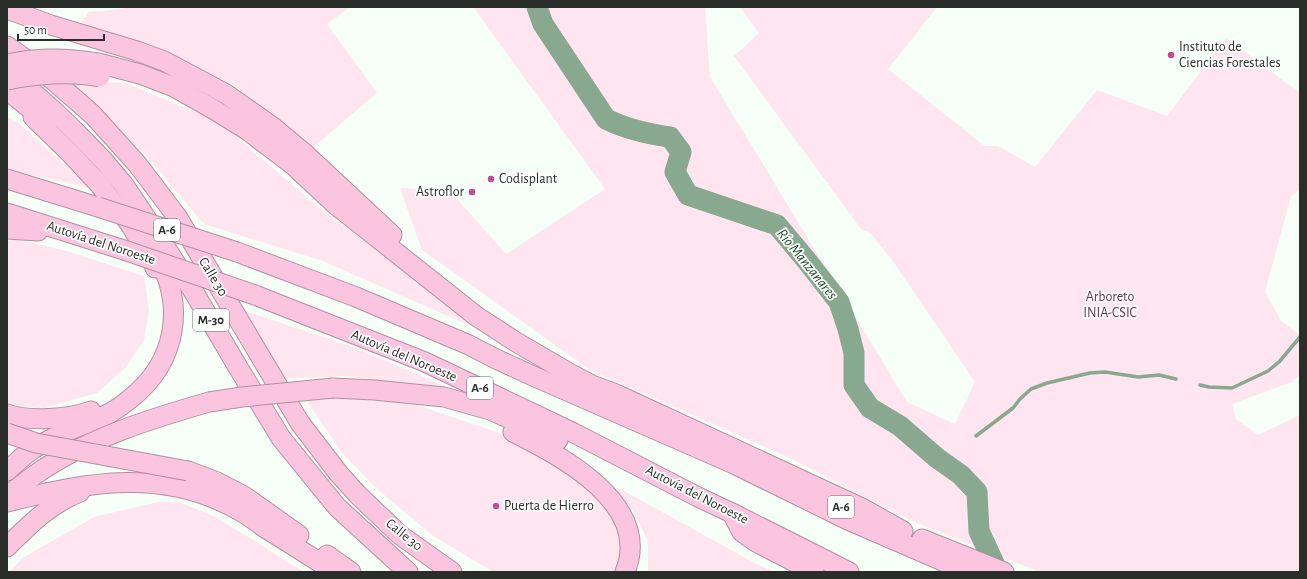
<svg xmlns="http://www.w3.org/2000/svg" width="1307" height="579" font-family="'Alegreya Sans',sans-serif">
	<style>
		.green { fill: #fee5f0 }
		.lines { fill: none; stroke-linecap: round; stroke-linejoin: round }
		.stream { stroke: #88a88f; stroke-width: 3.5 }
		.river { stroke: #88a88f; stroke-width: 21 }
		.motorway-casing { stroke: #b290a0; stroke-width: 21 }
		.motorway { stroke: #fbc5df; stroke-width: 19 }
		.motorway-bridge-casing { stroke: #b290a0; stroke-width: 21; stroke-linecap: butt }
		.motorway-bridge { stroke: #fbc5df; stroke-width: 19 }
		.poi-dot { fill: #c84892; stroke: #fff; stroke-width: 1.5 }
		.labels { text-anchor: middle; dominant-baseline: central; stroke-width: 3.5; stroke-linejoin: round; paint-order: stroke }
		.shield { fill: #fff; stroke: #696d6a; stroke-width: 1 }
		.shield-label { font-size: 13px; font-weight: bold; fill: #292e2a }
		.poi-label { font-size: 14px; fill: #292e2a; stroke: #fff; text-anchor: start }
		.street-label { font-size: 14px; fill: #292e2a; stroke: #fff }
		.park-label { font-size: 14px; fill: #64314c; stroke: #fff }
		.water-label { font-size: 15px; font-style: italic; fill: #1b4f2c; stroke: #fff }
	</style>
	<rect width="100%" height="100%" fill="#f5fff7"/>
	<g class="green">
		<path d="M125 7H350L327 24 377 93 310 150 236 86 79 27 88 12 124 9Z"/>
		<path d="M473 7H705L710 77 907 402 955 424 975 382 890 257 870 233 861 229 734 56 759 33 740 7H937L888 69 982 144 981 146H998L1035 167 1097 90 1167 116 1226 38 1300 93V189L1291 196 1265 292 1281 321 1300 335V374L1292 382 1232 404 1236 419 1258 435 1300 415V572H1040L910 520 790 458 590 370 422 250 400 188 450 191 506 254 605 189Z"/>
		<path d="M69 80 125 83 218 121 318 207 491 335 323 261 204 224 145 154Z"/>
		<path d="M7 117 19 123 90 188 7 169Z"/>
		<path d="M20 240 70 252 144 276 149 310 144 340 126 367 97 393 43 408 7 404V241Z"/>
		<path d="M239 309 356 348 451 389 342 376 282 379Z"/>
		<path d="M335 398H373L419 406 500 433 557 465 596 495 614 517 623 542 618 572H493L432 535 376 488 343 454 306 400Z"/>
		<path d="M617 487 749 560 774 572H648V542L634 511 617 491Z"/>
		<path d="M158 502H179L216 517 304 572H9L24 557 94 517Z"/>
	</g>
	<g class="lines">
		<g class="stream">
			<path d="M1200 385 1209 387 1232 388 1268 371 1279 362 1300 337"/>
			<path d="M976 436 1013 408 1020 399 1031 389 1047 383 1090 373 1105 372 1138 377 1159 375 1176 379"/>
			<path d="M940 460 948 457"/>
		</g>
		<path class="river" d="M537 7 543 24 606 119C626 129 648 134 670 137L681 152 675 172 688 195 777 225 807 261 839 302 848 329 854 353V385L870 408 900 426 937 458 961 475 977 492 979 531 998 572"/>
		<g class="motorway-casing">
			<g id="motorway">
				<path d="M7 9 51 25 137 51 164 61 226 94 273 127 304 153 392 235"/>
				<path d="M7 46 45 73 93 115 138 165 178 218 300 423 339 474 358 495 400 535 452 572"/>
				<path d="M98 63 140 74 174 87 213 109 247 130 293 165 336 205 476 316 516 342 571 374 592 385 616 394 862 508 903 531"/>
				<path d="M7 75 30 90 55 112 76 132 103 160 124 185 161 240 195 294 236 364 281 438 337 507 408 572"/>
				<path d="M7 90 47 122"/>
				<path d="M33 117 70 153 99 184 130 224 153 262 155 268"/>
				<path d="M7 179 98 207"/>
				<path d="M7 213 124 250"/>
				<path d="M7 229 38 231"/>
				<path d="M237 252 356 297 469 345 494 358 533 376 734 464 848 520 968 572"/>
				<path d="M255 295 425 362 574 433 698 497 732 513 849 572"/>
				<path d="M333 388 374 390 444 397 490 410 558 440"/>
				<path d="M7 414C28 422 70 419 91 411"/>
				<path d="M513 432C561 456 653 504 625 572"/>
				<path d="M7 471C15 464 24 455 33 449 49 439 67 431 85 424 93 420 102 417 110 413 117 409 124 404 130 399 178 361 186 303 155 252"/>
				<path d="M188 471 217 482 244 496 299 535"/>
				<path d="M7 496C17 489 26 481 36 474 88 438 150 419 209 402"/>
				<path d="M7 502C88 482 164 467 240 511 249 516 257 522 265 528 288 542 311 557 335 572"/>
				<path d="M732 513 742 532 756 542 814 572"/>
				<path d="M922 539 1004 572"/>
				<path d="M7 547C29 525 51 503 80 492"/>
				<path d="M327 555 351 572"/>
			</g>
		</g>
		<use href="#motorway" class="motorway"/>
		<g class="motorway-bridge-casing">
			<g id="motorway-bridge">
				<path d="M7 64C40 57 66 58 98 63"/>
				<path d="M7 80C38 74 69 71 100 77"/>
				<path d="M98 207 237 252"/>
				<path d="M124 250 255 295"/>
				<path d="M209 402 242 397 333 388"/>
				<path d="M7 433 36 443 188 471"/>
			</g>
		</g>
		<use href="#motorway-bridge" class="motorway-bridge"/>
	</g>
	<g class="poi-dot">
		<circle cx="1171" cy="55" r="4"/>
		<circle cx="491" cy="179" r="4"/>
		<circle cx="472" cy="192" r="4"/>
		<circle cx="496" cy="506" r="4"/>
	</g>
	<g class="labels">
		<g class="shield">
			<rect x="154" y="219" width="26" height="22" rx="3"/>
			<rect x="193" y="309" width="36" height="22" rx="3"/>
			<rect x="467" y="377" width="26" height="22" rx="3"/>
			<rect x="828" y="496" width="26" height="22" rx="3"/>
		</g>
		<g class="shield-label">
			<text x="167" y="230">A-6</text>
			<text x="211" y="320">M-30</text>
			<text x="480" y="388">A-6</text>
			<text x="841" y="507">A-6</text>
		</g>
		<g class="poi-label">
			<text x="1179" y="47">Instituto de<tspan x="1179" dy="16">Ciencias Forestales</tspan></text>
			<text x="499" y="179">Codisplant</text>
			<text x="464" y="192" text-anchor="end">Astroflor</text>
			<text x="504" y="506">Puerta de Hierro</text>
		</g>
		<g class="street-label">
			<text transform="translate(101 243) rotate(18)">Autovía del Noroeste</text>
			<text transform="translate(213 277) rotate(59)">Calle 30</text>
			<text transform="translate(404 356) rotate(23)">Autovía del Noroeste</text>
			<text transform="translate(697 495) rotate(27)">Autovía del Noroeste</text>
			<text transform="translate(404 535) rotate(39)">Calle 30</text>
		</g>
		<g class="park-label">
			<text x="1110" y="297">Arboreto<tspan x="1110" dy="16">INIA-CSIC</tspan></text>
		</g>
		<g class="water-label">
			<text transform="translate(807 264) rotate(51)">Río Manzanares</text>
		</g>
	</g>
	<rect width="1307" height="579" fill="none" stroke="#292e2a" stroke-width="16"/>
	<path d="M18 34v6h86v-6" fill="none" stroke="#292e2a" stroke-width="2"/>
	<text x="24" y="34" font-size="12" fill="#292e2a" stroke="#ffffff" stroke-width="3" paint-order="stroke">50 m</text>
</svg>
